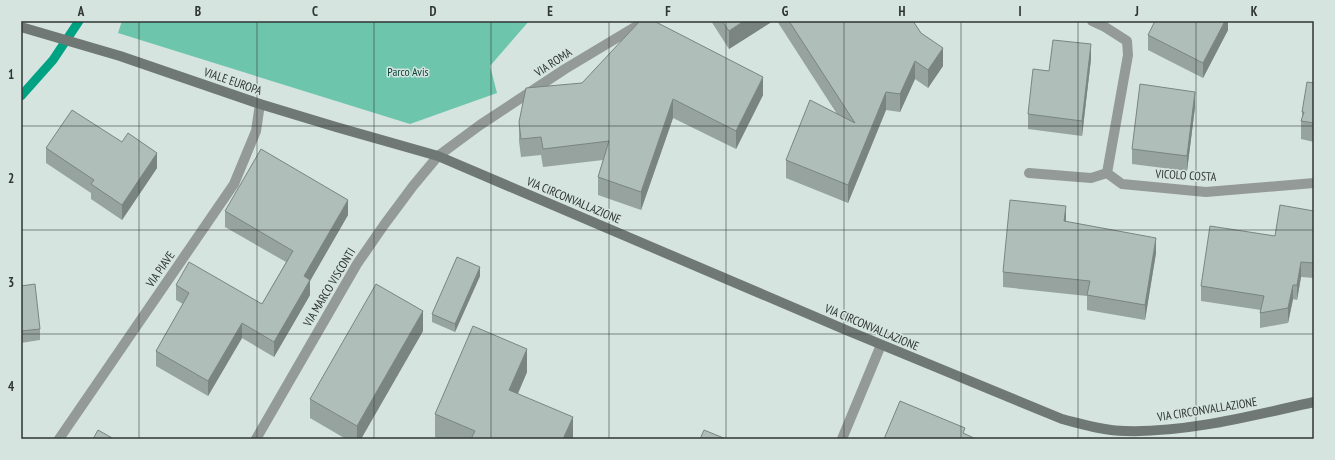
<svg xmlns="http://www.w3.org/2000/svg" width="1335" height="460" font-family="'PT Sans Narrow',sans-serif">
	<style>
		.green { fill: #6dc5ac }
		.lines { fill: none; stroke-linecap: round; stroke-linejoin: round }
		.stream { stroke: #00a284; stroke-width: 9 }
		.lane { stroke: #939a97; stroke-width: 10 }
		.street { stroke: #939a97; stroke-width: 10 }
		.secondary { stroke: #6f7875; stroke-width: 10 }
		.wall { fill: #96a39f }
		.shaded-wall { fill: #7a8582 }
		.building { fill: #afbeb9; stroke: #7a8582 }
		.grid { fill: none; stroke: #2f3533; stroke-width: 1; stroke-opacity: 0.55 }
		.labels { text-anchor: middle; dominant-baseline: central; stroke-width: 3; stroke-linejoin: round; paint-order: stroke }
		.street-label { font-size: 12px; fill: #2f3533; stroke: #d5e4df }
		.park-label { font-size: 12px; fill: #0c4437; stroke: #d5e4df }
		.neatline { fill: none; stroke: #2f3533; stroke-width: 1.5 }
		.grid-label { font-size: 13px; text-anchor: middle; font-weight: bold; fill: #2f3533 }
	</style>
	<rect width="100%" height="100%" fill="#d5e4df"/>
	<path class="green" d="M122 21H529L490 66 497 93 410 124 118 33Z"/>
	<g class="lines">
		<path class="stream" d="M21 96 53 60 79 21"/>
		<g class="lane">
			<path d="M1092 21 1105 27 1127 41 1128 55 1107 173 1122 184 1206 192 1314 183"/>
			<path d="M1029 173 1091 178 1107 173"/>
		</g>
		<g class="street">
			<path d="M59 439 234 184 256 131 260 104"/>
			<path d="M256 439 357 264 384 225 413 186 438 156 480 125 565 69 645 21"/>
			<path d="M842 439 881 345"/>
		</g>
		<path class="secondary" d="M21 27 120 56 260 104 336 127 438 156 846 330 1062 419C1082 424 1104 431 1125 431 1187 433 1254 415 1314 402"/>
	</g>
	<g class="wall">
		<path d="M711 21H773L729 49Z"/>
		<path d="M777 21H913L943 66 928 88 915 79 900 112 886 110 848 203 786 178V160L837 114Z"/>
		<path d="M1228 21V30L1203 78 1148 50V35Z"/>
		<path d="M1091 59 1082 136 1028 129V114Z"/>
		<path d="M1314 83V142L1301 139V121L1302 117V112Z"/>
		<path d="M526 88 763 95 736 149 673 118 641 210 598 195V177L603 160 543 167 541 155 521 157 519 141V122Z"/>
		<path d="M1195 107 1187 171 1132 164V149Z"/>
		<path d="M46 148 157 168 122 220 91 199V193L46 163Z"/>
		<path d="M225 211 348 215 310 281V295L274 357 242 338 208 396 156 366V351L183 304 176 300V285L262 304 286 262 225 227Z"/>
		<path d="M1314 211V278L1301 277 1297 300 1293 299 1288 323 1260 328V313L1261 310 1201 301V286L1275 236Z"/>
		<path d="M1065 222 1156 253 1145 320 1087 310V296L1003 287V272Z"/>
		<path d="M480 276 455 332 432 322V314Z"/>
		<path d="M21 286 40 329V340L21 343Z"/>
		<path d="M423 331 361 439H346L310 418V399Z"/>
		<path d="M527 372 518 394 573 439H439L435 437V414Z"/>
	</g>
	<g class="shaded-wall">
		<path d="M744 21H773L729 49V31Z"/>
		<path d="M1225 21H1228V30L1203 78V63Z"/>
		<path d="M1091 44V59L1082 136V121Z"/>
		<path d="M943 48V66L928 88V70Z"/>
		<path d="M915 61V79L900 112V94Z"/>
		<path d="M763 77V95L736 149V131Z"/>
		<path d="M886 92V110L848 203V185Z"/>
		<path d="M1195 92V107L1187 171V156Z"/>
		<path d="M673 99V118L641 210V192Z"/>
		<path d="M157 153V168L122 220V205Z"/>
		<path d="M348 200V215L310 281V295L274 357V342L304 276Z"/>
		<path d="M1066 206V221L1064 236V221Z"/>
		<path d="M1156 238V253L1145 320V305Z"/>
		<path d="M1301 262V277L1297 300V285Z"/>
		<path d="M480 267V276L455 332V324Z"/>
		<path d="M1293 285V299L1288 323V308Z"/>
		<path d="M423 311V331L361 439H357V426Z"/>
		<path d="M242 323V338L208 396V381Z"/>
		<path d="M527 349V372L509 413V390Z"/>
		<path d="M573 417V439H563Z"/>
	</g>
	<g class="building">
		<path d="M640 21H654L763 77 736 131 673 99 641 192 598 177 609 141 543 149 541 137 521 139 519 122 526 88 582 83Z"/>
		<path d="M722 21H744L729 31Z"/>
		<path d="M789 21H913L921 33 943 48 928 70 915 61 900 94 886 92 848 185 786 160 810 100 855 123Z"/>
		<path d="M1155 21H1225L1203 63 1148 35Z"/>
		<path d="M1053 40 1091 44 1082 121 1028 114 1033 69 1049 71Z"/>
		<path d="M1307 82 1314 83V123L1301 121 1304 112H1302Z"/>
		<path d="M1140 84 1195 92 1187 156 1132 149Z"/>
		<path d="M72 110 122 142 128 133 157 153 122 205 91 184 94 180 46 148Z"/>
		<path d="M261 149 348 200 304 276 310 280 274 342 242 323 208 381 156 351 189 293 176 285 189 262 262 304 293 251 225 211Z"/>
		<path d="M1010 200 1066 206 1064 221 1156 238 1145 305 1087 295 1090 281 1003 272Z"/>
		<path d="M1280 205 1314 211V263L1301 262 1297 285H1293L1288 308 1260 313 1264 296 1201 286 1210 226 1275 236Z"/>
		<path d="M457 257 480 267 455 324 432 314Z"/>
		<path d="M35 284 40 329 21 331V286Z"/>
		<path d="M376 284 423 311 357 426 310 399Z"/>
		<path d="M473 326 527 349 509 390 573 417 563 439H471L475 431 435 414Z"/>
		<path d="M900 401 965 428 963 433 976 439H884Z"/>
		<path d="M98 430 114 439H93Z"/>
		<path d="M704 430 726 439H700Z"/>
	</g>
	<path class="grid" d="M139 21V439M257 21V439M374 21V439M491 21V439M609 21V439M726 21V439M844 21V439M961 21V439M1078 21V439M1196 21V439M21 126H1314M21 230H1314M21 334H1314"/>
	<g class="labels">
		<g class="street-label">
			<text transform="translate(553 62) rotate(-33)">VIA ROMA</text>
			<text transform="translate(233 81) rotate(19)">VIALE EUROPA</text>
			<text transform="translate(1186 175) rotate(3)">VICOLO COSTA</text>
			<text transform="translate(574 200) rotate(23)">VIA CIRCONVALLAZIONE</text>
			<text transform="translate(160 269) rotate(-55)">VIA PIAVE</text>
			<text transform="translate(329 287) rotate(-59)">VIA MARCO VISCONTI</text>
			<text transform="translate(872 327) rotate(23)">VIA CIRCONVALLAZIONE</text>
			<text transform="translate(1207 409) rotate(-9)">VIA CIRCONVALLAZIONE</text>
		</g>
		<g class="park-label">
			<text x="408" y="71">Parco Avis</text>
		</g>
	</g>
	<rect width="1335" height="460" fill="none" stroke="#d5e4df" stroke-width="44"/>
	<rect x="22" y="22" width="1291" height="416" class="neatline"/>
	<g class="grid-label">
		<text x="81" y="16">A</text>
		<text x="198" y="16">B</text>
		<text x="315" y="16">C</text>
		<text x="433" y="16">D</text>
		<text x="550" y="16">E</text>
		<text x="668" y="16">F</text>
		<text x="785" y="16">G</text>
		<text x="902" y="16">H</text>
		<text x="1020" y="16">I</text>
		<text x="1137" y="16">J</text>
		<text x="1254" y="16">K</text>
		<text x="11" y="79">1</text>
		<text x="11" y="183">2</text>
		<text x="11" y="287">3</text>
		<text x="11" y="391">4</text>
	</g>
</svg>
